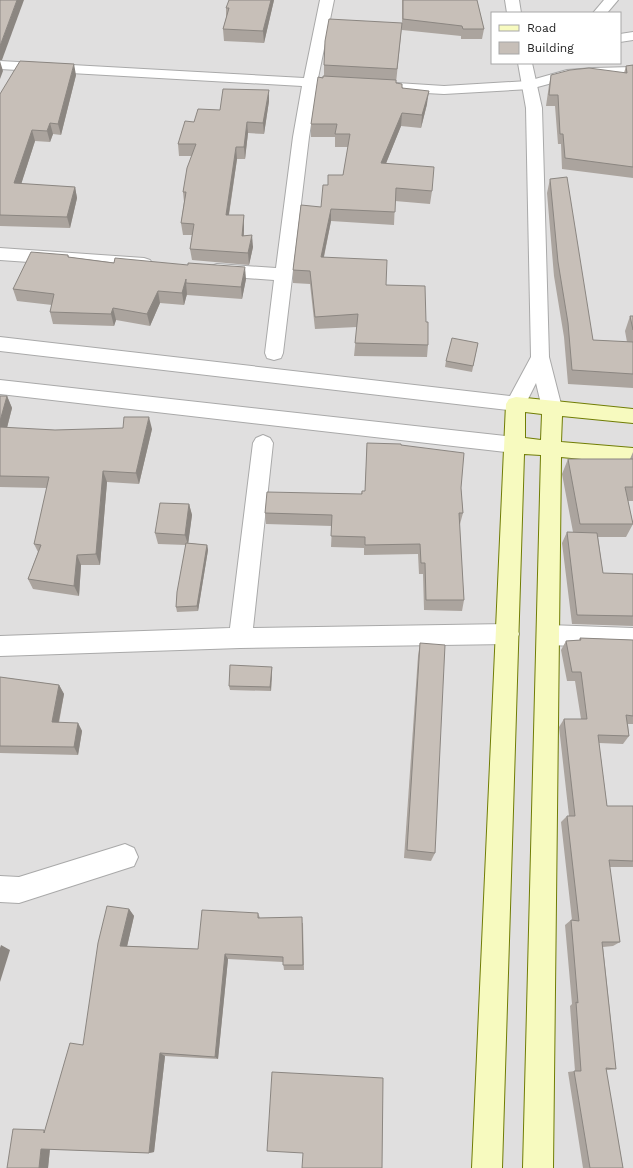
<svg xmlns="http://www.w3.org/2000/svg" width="633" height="1168" viewBox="0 0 633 1168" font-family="'Work Sans',sans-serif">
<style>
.residential{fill:#e0dfdf;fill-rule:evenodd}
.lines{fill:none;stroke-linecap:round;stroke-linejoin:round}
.minor-casing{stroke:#a9a9a9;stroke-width:2}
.tertiary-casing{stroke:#a9a9a9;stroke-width:2}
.secondary-casing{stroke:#707d05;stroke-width:2}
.minor{fill:#fff;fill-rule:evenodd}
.tertiary{fill:#fff;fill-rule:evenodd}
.secondary{fill:#f7fabf;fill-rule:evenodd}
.wall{fill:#aba49e}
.shaded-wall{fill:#8b8681}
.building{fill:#c7bfb8;stroke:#8b8681}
</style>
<rect width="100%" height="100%" fill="#f2efe9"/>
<path class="residential" d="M0,0H633V1168H0ZM492,13H620V63H492Z"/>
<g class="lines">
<defs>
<g id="minor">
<path d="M320,0H334L318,78L444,86L528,81L567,70L594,68L633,67V75L594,76L567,79L530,89L444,94L317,87L309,137L283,353L281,358L274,360L267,358L265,353L274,280L217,276L211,274L208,270L211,266L217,264L276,268L293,137L302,86L0,69V61L304,78Z"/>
<path d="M604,0H618L607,13H593Z"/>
<path d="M633,32V40L620,42V34Z"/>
<path d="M0,248L144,258L150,260L153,264L150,268L144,270L0,260Z"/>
<path d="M263,435L270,438L273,443L253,628L508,624L516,627L519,634L516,641L508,644L240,648L0,656V636L230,628L253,443L256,438Z"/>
<path d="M548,625L633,628V648L548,645L540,642L537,635L540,628Z"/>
<path d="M125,844L134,848L138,857L134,866L19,903L0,902V876L19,877Z"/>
</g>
<g id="tertiary">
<path d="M505,0H519L521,13H507Z"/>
<path d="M518,63H532L542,108L549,357L562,408L559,413L552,415L545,413L542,408L536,383L523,409L516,411L0,351V337L510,396L531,357L526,108Z"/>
<path d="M0,380L514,437L521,439L524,445L521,451L514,453L0,394Z"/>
</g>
<path id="secondary" d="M516,397L633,409V423L562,416L561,442L633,448V464L561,457L553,1168H523L541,455L524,454L502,1168H472L506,404L509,399ZM525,412L542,414L541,440L525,438Z"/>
</defs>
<use href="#minor" class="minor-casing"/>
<use href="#tertiary" class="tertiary-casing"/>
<use href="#secondary" class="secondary-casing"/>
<use href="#minor" class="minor"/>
<use href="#tertiary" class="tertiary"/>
<use href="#secondary" class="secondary"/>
</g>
<g class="wall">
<path d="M274,0L264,43L224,41L223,29L226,18V8Z"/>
<path d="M402,0H477L484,29L482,39H461V36L402,30V25L396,83L427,104L421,128L401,126L386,163L432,191L430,204L395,201L394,225L331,221L324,257L386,285L426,322L428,345L427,357L354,356L357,327L315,329L310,284L293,283V270L321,207L328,185L343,175L348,147H335V137H311V124L324,76V65L402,23Z"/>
<path d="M633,65V178L562,169L561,144H558L555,106H546L549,85L551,75L624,73L626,66Z"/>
<path d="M76,75L61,135L53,134L50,142L35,141L21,184L75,187L77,198L70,228L0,226V94Z"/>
<path d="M269,101L264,134L248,133L245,159H237L229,215H244V236L253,247L249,265L192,260L190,249L192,235H183L181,223L184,202L183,192L192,156H179L178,144L194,122L220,110Z"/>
<path d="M550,179L593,340L627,342L625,331L630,316H633V388L568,384L564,337L554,276L547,193Z"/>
<path d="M68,255L69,257L246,279L242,299L187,295V294L184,305L160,303L150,326L116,320L114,326L53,324L50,312L52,305L17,301L13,289Z"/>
<path d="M478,343L472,372L445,367L446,361Z"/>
<path d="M0,396H7L12,408L7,428L55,430L152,429L139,484L107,482L100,565H81L79,596L33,589L28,579L38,552L34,544L47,488L0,487Z"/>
<path d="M367,443L401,445L461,488L463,513L460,524H459L464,600L462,611L424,610L423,574H419L418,554L364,555V548L331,547L332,526L266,524L265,513L361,494L362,491H365Z"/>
<path d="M633,452V501H628L633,524L626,537H598L603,573L633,574V626L572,624L562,543L567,532H573L562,474L568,459H630Z"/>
<path d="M189,504L192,515L188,543L207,545L208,550L198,611L177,612L176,607L186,545L158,544L155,533Z"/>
<path d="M580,638L633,640V724H628L629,736L623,744L599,743L607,806H633V867H609L620,942L613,946L603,947L616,1069L609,1070H606L623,1168H583L568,1072L575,1071L570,1006L572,1004L565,925L571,920H572L561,822L567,816H569L559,727L564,719H581L575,681H567L561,650L566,641L579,640Z"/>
<path d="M420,643L435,853L431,861L404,858L418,656Z"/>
<path d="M272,667V671L271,691L230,690L229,686Z"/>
<path d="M0,677L59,685L64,694L59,723H78L82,731L78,755L0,753Z"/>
<path d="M129,909L134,916L127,946L198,949L258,913L260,918L303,923L304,970H284L283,962L228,959L218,1059L165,1056L154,1152L149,1153L50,1149L48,1168H7L45,1130L83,1045Z"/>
</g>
<g class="shaded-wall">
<path d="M17,0H24L2,60H0V46Z"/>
<path d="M271,0H274L264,43L263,31Z"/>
<path d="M0,61L3,71L0,79Z"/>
<path d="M74,64L76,75L61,135L58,124Z"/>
<path d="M269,90V101L264,134L263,123Z"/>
<path d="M429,91L427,104L421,128L422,115Z"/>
<path d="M402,113L401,126L381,176V163Z"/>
<path d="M247,122L248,133L245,159L244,147Z"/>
<path d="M50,123L53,134L50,142L47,131Z"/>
<path d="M32,130L35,141L18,194L14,183Z"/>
<path d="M236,147L237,159L227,226L226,215Z"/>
<path d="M75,187L77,198L70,228L67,217Z"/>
<path d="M331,209V221L321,270V257Z"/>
<path d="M244,215V227L243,247L242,236Z"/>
<path d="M252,235L253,247L249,265L248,253Z"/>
<path d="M245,267L246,279L242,299L241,287Z"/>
<path d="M186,279V283L187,294L184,305L182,293Z"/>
<path d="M158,291L160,303L150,326L147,314Z"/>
<path d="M113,308L116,320L114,326L111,314Z"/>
<path d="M7,396L12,408L4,439L0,431V421Z"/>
<path d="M149,417L152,429L139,484L136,473Z"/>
<path d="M103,471L107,482L100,565L96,554Z"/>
<path d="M189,504L192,515L188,545L185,535Z"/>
<path d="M207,545L208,550L198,611L197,606Z"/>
<path d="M77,555L81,565L79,596L74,586Z"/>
<path d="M272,667V671L271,691L270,687Z"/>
<path d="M59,685L64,694L57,730L52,722Z"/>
<path d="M78,723L82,731L78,755L74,747Z"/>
<path d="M129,909L134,916L126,951L120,946Z"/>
<path d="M1,945L10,950L0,982V948Z"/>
<path d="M225,954L228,959L218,1059L215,1057Z"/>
<path d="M160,1053L165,1056L154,1152L149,1153Z"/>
<path d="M50,1148L48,1168H39L41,1149Z"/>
</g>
<g class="building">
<path d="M0,0H17L0,46Z"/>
<path d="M229,0H271L263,31L223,29L229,8H226Z"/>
<path d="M403,0H477L484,29H463L462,26L403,19Z"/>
<path d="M329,19L402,23L397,69L324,65L325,41Z"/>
<path d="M20,61L74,64L58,124L50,123L47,131L32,130L14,183L75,187L67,217L0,215V94Z"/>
<path d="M633,65V167L565,158L563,134H560L558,95H549L551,75L570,70L589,68L627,73L626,66Z"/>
<path d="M323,76L396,80V83L402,84V88L429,91L422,115L402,113L381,163L434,167L432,191L396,188L395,212L331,209L321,257L387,260L386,285L425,286L426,322H428V345L355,343L358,314L315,317L310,271L293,270L301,205L321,207L323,185H328V175H343L350,134H335L337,124H311L318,77L323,78Z"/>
<path d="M223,89L269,90L263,123L247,122L244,147H236L226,215H244L242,236L252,235L248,253L190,249L194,224L181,223L186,192H183L187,168L196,144H178L185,121L194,122L198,109L220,110Z"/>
<path d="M567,177L593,340L633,342V374L572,370L568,323L558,262L550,179Z"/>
<path d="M31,252L68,255V257L114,263L115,258L188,265V263L245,267L241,287L186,283V279L182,293L158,291L147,314L113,308L111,314L50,312L54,294L13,289Z"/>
<path d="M630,316H633V330Z"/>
<path d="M452,338L478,343L473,366L446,361Z"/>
<path d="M0,396H7L0,421Z"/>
<path d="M124,417H149L136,473L103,471L96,554L77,555L74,586L28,579L41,545L34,544L49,477L0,476V427L55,430L123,428Z"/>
<path d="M367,443L401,444V445L464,453L461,488L463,513H459L464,600H426L425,563H421L420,544L365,545V537L331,536L332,515L265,513L267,492L362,494V491H365Z"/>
<path d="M568,459H633V487H625L633,524H580Z"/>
<path d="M160,503L189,504L185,535L155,533Z"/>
<path d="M567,532L597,533L603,573L633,574V616L577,615Z"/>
<path d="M186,543L207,545L197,606L176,607L177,592Z"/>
<path d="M580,638L633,640V716L626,715L629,736L598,735L607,806H633V861L609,860L620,942H602L616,1069L606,1068L623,1168H590L574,1071H581L576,1002L578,1003L571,920L579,921L567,816H575L564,719H587L581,672H572L566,641L581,640Z"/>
<path d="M420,643L445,645L435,853L407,850Z"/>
<path d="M230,665L272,667L270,687L229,686Z"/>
<path d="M0,677L59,685L52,722L78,723L74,747L0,746Z"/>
<path d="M107,906L129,909L120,946L198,949L202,910L258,913V918L302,917L303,965H283V957L225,954L215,1057L160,1053L149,1153L41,1149L39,1168H7L13,1129L44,1130V1133L70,1043L83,1045L98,943Z"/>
<path d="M272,1072L383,1078L382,1168H302L303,1153L267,1151Z"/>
</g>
<rect x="491" y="12" width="130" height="52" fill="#ffffff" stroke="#a7a7a7"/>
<rect x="499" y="25" width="20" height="6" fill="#f7fabf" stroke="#a7a7a7"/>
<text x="527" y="32" font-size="12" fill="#222222">Road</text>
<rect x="499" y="42" width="20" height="12" fill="#c7bfb8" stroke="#a7a7a7"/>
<text x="527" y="52" font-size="12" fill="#222222">Building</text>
</svg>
